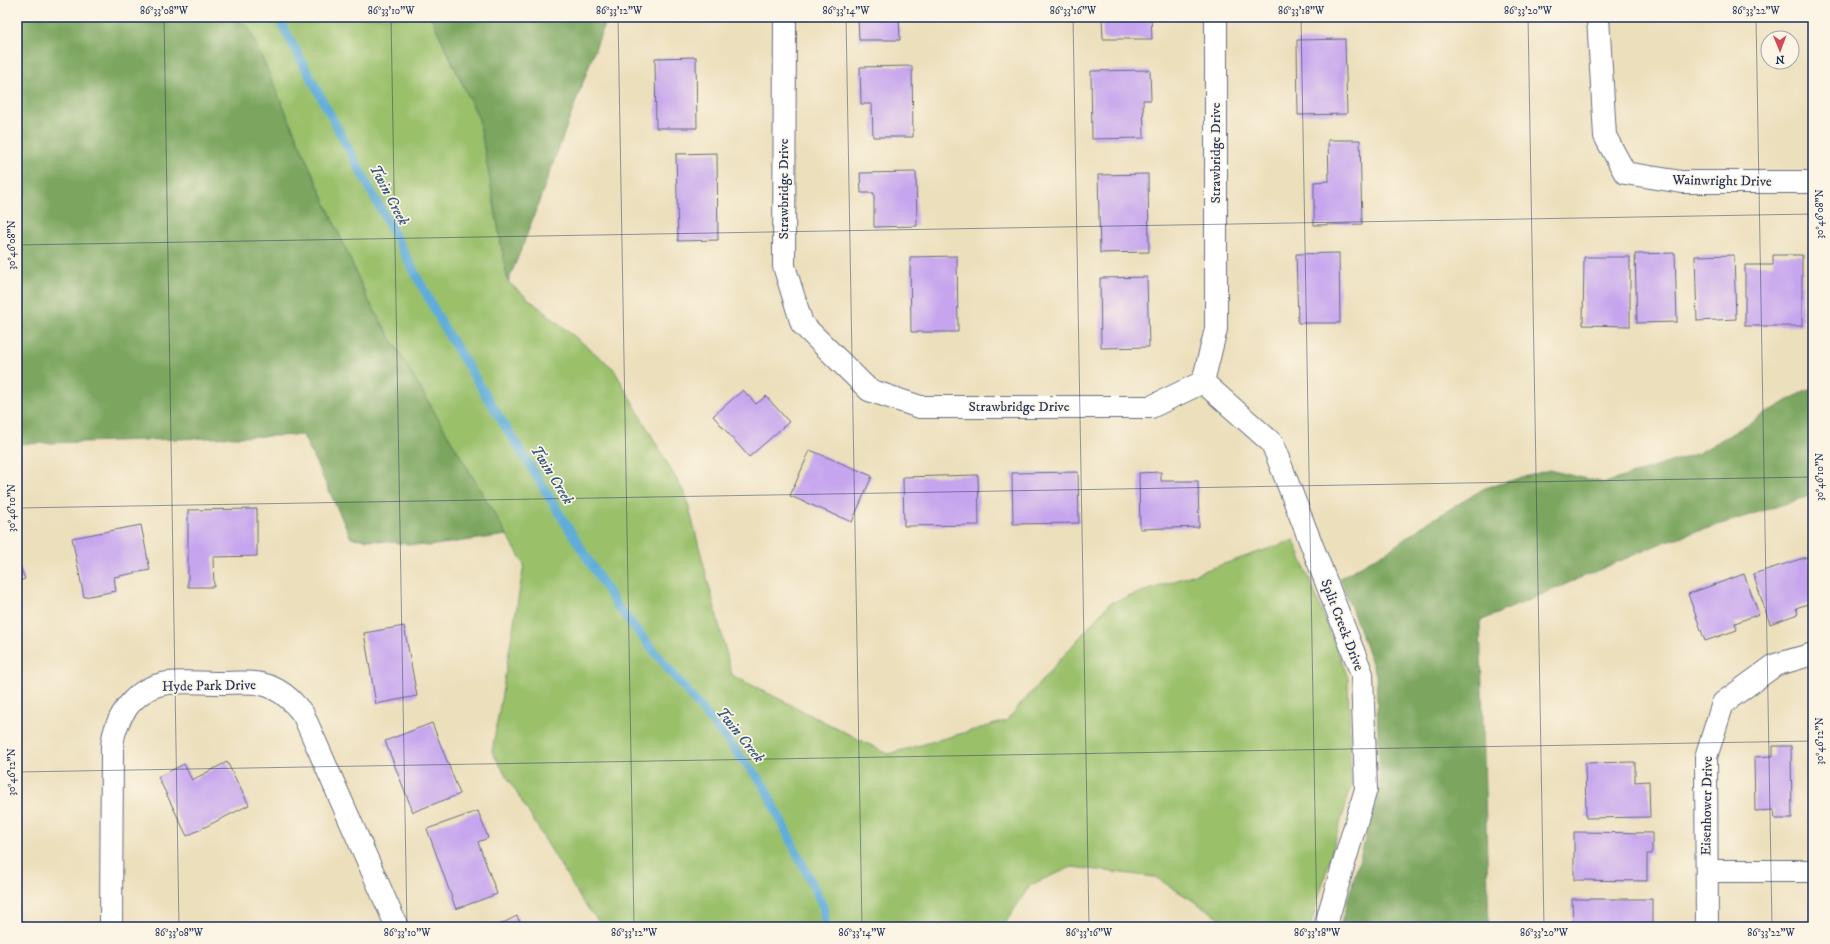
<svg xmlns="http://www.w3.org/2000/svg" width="1830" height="944" viewBox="0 0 1830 944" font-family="'IM FELL DW Pica',serif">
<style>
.green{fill:#9ac06b;stroke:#5a7864}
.forest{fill:#7ba65f;stroke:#4b6a5e}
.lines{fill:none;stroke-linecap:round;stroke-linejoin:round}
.stream{stroke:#60add9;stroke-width:9}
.building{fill:#c6a5ee}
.street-casing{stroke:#646d7f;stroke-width:24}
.street{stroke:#fff;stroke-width:22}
.ticks{fill:none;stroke:#1b2f5e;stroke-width:1;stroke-opacity:0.45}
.labels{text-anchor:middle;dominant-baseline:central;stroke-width:3.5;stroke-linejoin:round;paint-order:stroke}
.street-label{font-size:14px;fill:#1b2f5e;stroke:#fcf5e5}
.water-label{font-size:15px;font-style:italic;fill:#305583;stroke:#fcf5e5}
.neatline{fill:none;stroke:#1b2f5e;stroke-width:1.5}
.ticks-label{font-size:10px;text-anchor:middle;fill:#1b2f5e}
</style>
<rect width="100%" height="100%" fill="#fcf5e5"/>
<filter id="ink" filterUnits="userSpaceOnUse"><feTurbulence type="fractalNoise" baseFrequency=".025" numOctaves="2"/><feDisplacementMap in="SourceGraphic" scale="8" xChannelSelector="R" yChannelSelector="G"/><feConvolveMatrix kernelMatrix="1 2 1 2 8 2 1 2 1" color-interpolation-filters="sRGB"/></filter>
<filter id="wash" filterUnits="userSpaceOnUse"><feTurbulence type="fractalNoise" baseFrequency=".012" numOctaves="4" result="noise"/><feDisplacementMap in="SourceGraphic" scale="16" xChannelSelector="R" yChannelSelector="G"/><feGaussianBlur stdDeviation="0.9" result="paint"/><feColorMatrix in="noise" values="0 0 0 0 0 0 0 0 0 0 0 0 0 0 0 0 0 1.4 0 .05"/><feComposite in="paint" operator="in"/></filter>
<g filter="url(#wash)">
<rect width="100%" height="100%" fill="#ecdfbc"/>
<path class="green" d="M232,17H431L479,119L508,282L613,368L686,496L732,675L888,754L1006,721L1110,603L1294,540L1348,678L1351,787L1310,927H1235L1155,877L1072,867L1030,885L1003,927H603L582,901L492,752L524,564L367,298L248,26Z"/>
<g class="forest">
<path d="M17,17H232L248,26L367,298L507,535L428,546L351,538L303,435L17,444Z"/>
<path d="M431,17H607L526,237L508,282L479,119Z"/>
<path d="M1813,388V495L1664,542L1480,621L1489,927H1340L1380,788L1376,674L1340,578L1394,547L1425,524L1485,488L1549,470L1605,483L1699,453L1804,391Z"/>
</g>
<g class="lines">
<path class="stream" d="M278,17L446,331L617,606L763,784L823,906L826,927"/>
</g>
<g id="blocks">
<g class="building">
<path d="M858,17H899L900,40H859Z"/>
<path d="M1102,17H1151L1152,39H1103Z"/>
<path d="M1345,39L1347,114L1298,115L1297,40Z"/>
<path d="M696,57L697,128H656L655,58Z"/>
<path d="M912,66L913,137H873L872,104H861L860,67Z"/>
<path d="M1150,70L1151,100H1143L1144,138L1092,139L1091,71Z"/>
<path d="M1328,140H1360L1362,224L1314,225V182L1329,181Z"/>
<path d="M717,153L718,240L678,241L676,154Z"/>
<path d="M916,172L917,226L874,227V193H861L860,173Z"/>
<path d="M1148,174L1149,252L1100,253L1098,175Z"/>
<path d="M1339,253L1340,323H1298L1296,254Z"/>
<path d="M1675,253L1677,322L1637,323L1635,254Z"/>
<path d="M1734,255L1736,319L1697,321L1695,256Z"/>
<path d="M1773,255H1802V326H1745V265H1773Z"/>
<path d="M957,256L958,332H911L910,257Z"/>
<path d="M1584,257H1630V326L1583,325Z"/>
<path d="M1147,277L1149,347L1101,348L1100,278Z"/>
<path d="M743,390L756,404L766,396L789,422L749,457L713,416Z"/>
<path d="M810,450L872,476L852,522L790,496Z"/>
<path d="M1078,472L1079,523L1013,524L1012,473Z"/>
<path d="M1161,472V481H1198L1199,527L1140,529L1139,473Z"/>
<path d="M978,475L979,525L904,526L903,477Z"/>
<path d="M257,509V556L213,557L214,587H188V510Z"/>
<path d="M141,525L150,570L114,577L116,591L84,597L72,538Z"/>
<path d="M1807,557L1813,574V602L1796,608L1798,614L1770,624L1753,574Z"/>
<path d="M17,559L25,579L17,582Z"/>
<path d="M1744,574L1759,614L1735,623L1737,630L1705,641L1688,594Z"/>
<path d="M17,601L21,611L17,612Z"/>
<path d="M404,626L417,696L376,704L364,633Z"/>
<path d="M432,723L460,794L413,812L385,741Z"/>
<path d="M1773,746H1791L1792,819H1775L1774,810L1755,811L1754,757L1773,756Z"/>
<path d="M227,762L249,805L187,836L158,777L184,764L192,780Z"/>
<path d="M1635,762V782L1649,781L1650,817L1586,818L1585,763Z"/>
<path d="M478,811L488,838L478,842L497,894L456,909L427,829Z"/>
<path d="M1574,832L1652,833V854H1647V881L1574,880Z"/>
<path d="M1572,899H1652V924L1645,925V927H1573Z"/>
<rect x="17" y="904" width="2" height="23"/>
<path d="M517,916L522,927H495Z"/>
</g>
</g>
</g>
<g filter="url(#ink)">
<use href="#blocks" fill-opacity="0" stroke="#646d7f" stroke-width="1"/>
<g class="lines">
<defs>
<g id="street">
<path d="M785,17L784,266L802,324L869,390L920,407H1151L1203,382L1216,329V17"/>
<path d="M1598,17L1605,136L1625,173L1682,182H1813"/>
<path d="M1203,382L1272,443L1362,674L1366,789L1325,927"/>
<path d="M1707,871H1813"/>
<path d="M111,927L112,746C115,716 136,687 168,683C185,681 202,683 219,683C237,683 257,680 273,688C286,694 294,703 303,714L397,927"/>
<path d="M1707,927L1706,757L1723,703L1775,665L1813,654"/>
</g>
</defs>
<use href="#street" class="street-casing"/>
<use href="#street" class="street"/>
</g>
</g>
<path class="ticks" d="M164,17L179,927M391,17L407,927M618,17L634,927M846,17L862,927M1073,17L1089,927M1301,17L1317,927M1528,17L1544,927M1756,17L1772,927M17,245L1813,214M17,508L1813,477M17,772L1813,741"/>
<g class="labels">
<g class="street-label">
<text transform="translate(1216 153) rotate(-90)">Strawbridge Drive</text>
<text transform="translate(1722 181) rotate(1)">Wainwright Drive</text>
<text transform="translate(784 189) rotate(-90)">Strawbridge Drive</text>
<text x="1019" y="407">Strawbridge Drive</text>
<text transform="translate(1342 625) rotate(69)">Split Creek Drive</text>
<text transform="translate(209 686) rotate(-1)">Hyde Park Drive</text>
<text transform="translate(1707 806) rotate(-89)">Eisenhower Drive</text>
</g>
<g class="water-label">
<text transform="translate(389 195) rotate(62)">Twin Creek</text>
<text transform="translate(552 475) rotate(58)">Twin Creek</text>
<text transform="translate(740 735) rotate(51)">Twin Creek</text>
</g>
</g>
<rect width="1830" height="944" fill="none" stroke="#fcf5e5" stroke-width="44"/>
<g transform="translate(1780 50) rotate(179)"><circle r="19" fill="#fcf5e5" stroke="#a2a6af"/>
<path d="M0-3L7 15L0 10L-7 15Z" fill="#d1495b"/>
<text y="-6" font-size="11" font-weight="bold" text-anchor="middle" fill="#1b2f5e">N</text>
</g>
<rect x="22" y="22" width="1786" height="900" class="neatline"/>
<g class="ticks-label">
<text x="164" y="14">86°33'08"W</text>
<text x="391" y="14">86°33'10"W</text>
<text x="619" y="14">86°33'12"W</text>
<text x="846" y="14">86°33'14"W</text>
<text x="1073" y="14">86°33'16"W</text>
<text x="1301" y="14">86°33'18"W</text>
<text x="1528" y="14">86°33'20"W</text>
<text x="1756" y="14">86°33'22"W</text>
<text transform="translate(1819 214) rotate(-90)" y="4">30°46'08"N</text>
<text transform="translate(11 245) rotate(-90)" y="4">30°46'08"N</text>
<text transform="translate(1819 477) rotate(-90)" y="4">30°46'10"N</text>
<text transform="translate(11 508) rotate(-90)" y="4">30°46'10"N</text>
<text transform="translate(1819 741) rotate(-90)" y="4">30°46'12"N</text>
<text transform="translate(11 772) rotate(-90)" y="4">30°46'12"N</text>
<text x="179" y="936">86°33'08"W</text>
<text x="407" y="936">86°33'10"W</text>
<text x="634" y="936">86°33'12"W</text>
<text x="862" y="936">86°33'14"W</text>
<text x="1089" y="936">86°33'16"W</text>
<text x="1317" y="936">86°33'18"W</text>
<text x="1544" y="936">86°33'20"W</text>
<text x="1771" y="936">86°33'22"W</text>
</g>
</svg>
